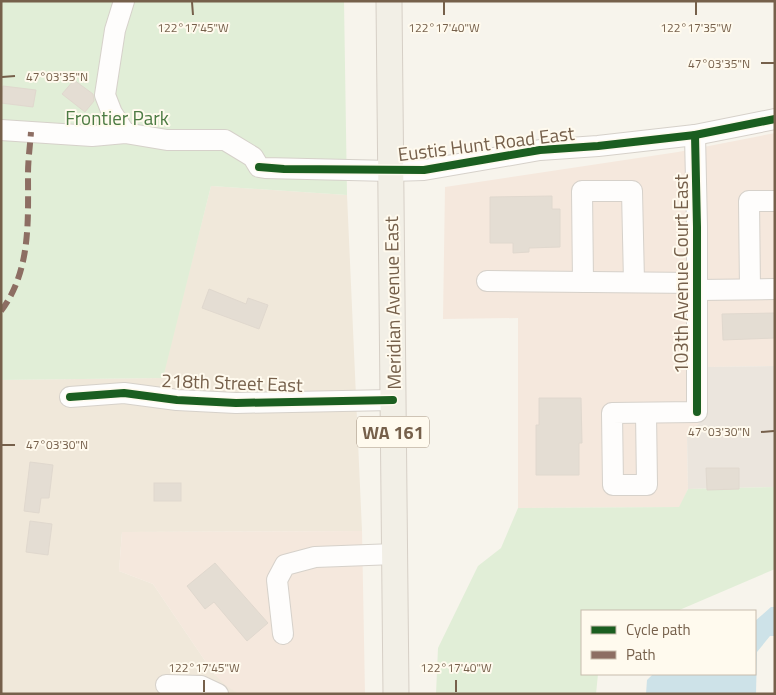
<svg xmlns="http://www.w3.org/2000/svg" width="776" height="695" viewBox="0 0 776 695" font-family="'Titillium Web',sans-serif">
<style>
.residential{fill:#f0e8da}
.commercial{fill:#f5e8dd}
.industrial{fill:#ebe5dd}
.green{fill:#e1eed7}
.water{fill:#cde2e8}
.building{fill:#e4ddd3;stroke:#e0d8ce}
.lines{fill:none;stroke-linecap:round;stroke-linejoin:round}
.minor-casing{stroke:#d6d1ca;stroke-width:22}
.major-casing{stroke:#d6cfc6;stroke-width:27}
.minor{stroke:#fefdfc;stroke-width:20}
.major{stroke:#f2efe6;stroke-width:25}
.quiet{stroke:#8d6e63;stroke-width:6;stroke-dasharray:12 6;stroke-linecap:butt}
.cycleway-casing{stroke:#fffaee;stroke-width:11}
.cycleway{stroke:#1b5e20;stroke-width:8}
.ticks{fill:none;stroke:#76604b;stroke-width:2}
.labels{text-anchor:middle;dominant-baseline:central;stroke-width:4;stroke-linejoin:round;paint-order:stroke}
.shield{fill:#fffaee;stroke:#9f8e7c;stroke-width:1}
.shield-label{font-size:18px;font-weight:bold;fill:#76604b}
.park-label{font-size:19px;fill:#4c7b43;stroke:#fffaee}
.street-label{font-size:19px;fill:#76604b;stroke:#fffaee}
.ticks-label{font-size:12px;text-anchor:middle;fill:#76604b;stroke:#fffaee;stroke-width:4;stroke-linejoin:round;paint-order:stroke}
</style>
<rect width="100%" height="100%" fill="#f7f4ec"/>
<path class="residential" d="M211,186L347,195L362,531L122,532L119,571L153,584L214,674L240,694H1V380L162,378Z"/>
<g class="commercial">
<path d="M775,133V366L707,367L706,418L687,435L688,489L680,507L518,508V318L443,319L445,187L678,152Z"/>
<path d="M362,531L365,694L237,693L225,685L214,674L153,584L119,571L122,532Z"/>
</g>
<path class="industrial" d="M775,366V487L688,489L687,435L706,417L707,367Z"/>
<g class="green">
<path d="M1,1H344L347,195L211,186L163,378L1,380Z"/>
<path d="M775,487V569L677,611H582V674H598L596,694H436L438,648L478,566L501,548L518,508L679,507L688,489Z"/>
</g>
<path class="water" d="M771,607H775V636H770L757,652L756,694H646L647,680L653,674H755V621Z"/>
<g class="building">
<path d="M74,80L93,94L94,101L85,112L62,94Z"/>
<path d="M3,86L36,90L33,107L1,103Z"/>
<path d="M552,196V209H560V247L529,248V252L513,253V243H490V197Z"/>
<path d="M209,289L246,304L248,298L268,305L259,329L202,308Z"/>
<path d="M775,313V338L723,340L722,314Z"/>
<path d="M539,398H581L582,443H579V475H536V425H539Z"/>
<path d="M30,462L53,465L49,498H41L39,513L24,511Z"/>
<path d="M706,468H739V489L707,490Z"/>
<rect x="154" y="483" width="27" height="18"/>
<path d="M30,521L52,524L48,555L26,552Z"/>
<path d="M215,563L268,623L247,641L214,602L205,609L187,586Z"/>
</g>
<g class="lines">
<defs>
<g id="minor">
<path d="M124,1L115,30L105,95L112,113L125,133"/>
<path d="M1,130L92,136L125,133L167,140H225L253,157L259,167L265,168L391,171L424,170L540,150L598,146L695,135L775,119"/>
<path d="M487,281L697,283"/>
<path d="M583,282L582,191H632L634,282"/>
<path d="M750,289L749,201H775"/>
<path d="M697,290L775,289"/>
<path d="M70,397L124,393L177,400L236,403L393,400"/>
<path d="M646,413L647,485H613L612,413L697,412V227L695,135"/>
<path d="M283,634L277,580L285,565L315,557L395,554"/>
<path d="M166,685L201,686L218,694"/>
</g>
<path id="major" d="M389,1L396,694"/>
</defs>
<use href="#minor" class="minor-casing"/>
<use href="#major" class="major-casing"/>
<use href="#minor" class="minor"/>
<use href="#major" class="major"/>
<path class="quiet" d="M1,311C31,271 28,221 28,174C28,160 30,146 31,132"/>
<defs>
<g id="cycleway">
<path d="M695,135L697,227V412"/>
<path d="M259,167L284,169L424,170L540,150L598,146L695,135L775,119"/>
<path d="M70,397L124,393L177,400L236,403L393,400"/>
</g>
</defs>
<use href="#cycleway" class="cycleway-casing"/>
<use href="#cycleway" class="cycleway"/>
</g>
<path class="ticks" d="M192,2L193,15M444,2V15M696,2V15M761,63H774M2,77L15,76M761,432L774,431M2,445H15M204,680V692M456,680V692"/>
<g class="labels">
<rect class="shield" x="357" y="416.5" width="72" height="31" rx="4"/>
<g class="shield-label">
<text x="393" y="432">WA 161</text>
</g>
<g class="park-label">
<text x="117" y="117">Frontier Park</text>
</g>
<g class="street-label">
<text transform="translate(486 143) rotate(-7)">Eustis Hunt Road East</text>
<text transform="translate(680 274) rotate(-90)">103th Avenue Court East</text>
<text transform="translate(392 303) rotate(-91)">Meridian Avenue East</text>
<text transform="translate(232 382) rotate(2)">218th Street East</text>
</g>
</g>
<g class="ticks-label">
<text x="193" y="32">122°17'45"W</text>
<text x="444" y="32">122°17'40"W</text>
<text x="696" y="32">122°17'35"W</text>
<text x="719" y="68">47°03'35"N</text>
<text x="57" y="81">47°03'35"N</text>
<text x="719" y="436">47°03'30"N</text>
<text x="57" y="449">47°03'30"N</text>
<text x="204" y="672">122°17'45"W</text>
<text x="456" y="672">122°17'40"W</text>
</g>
<rect width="776" height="695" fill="none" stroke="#76604b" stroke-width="5"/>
<rect x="581" y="610" width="175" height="65" fill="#fffaee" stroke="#c8bcad"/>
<rect x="591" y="626" width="25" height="8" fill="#1b5e20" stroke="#c8bcad"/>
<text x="626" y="635" font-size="15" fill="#76604b">Cycle path</text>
<rect x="591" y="651" width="25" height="8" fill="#8d6e63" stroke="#c8bcad"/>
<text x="626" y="660" font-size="15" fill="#76604b">Path</text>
</svg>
